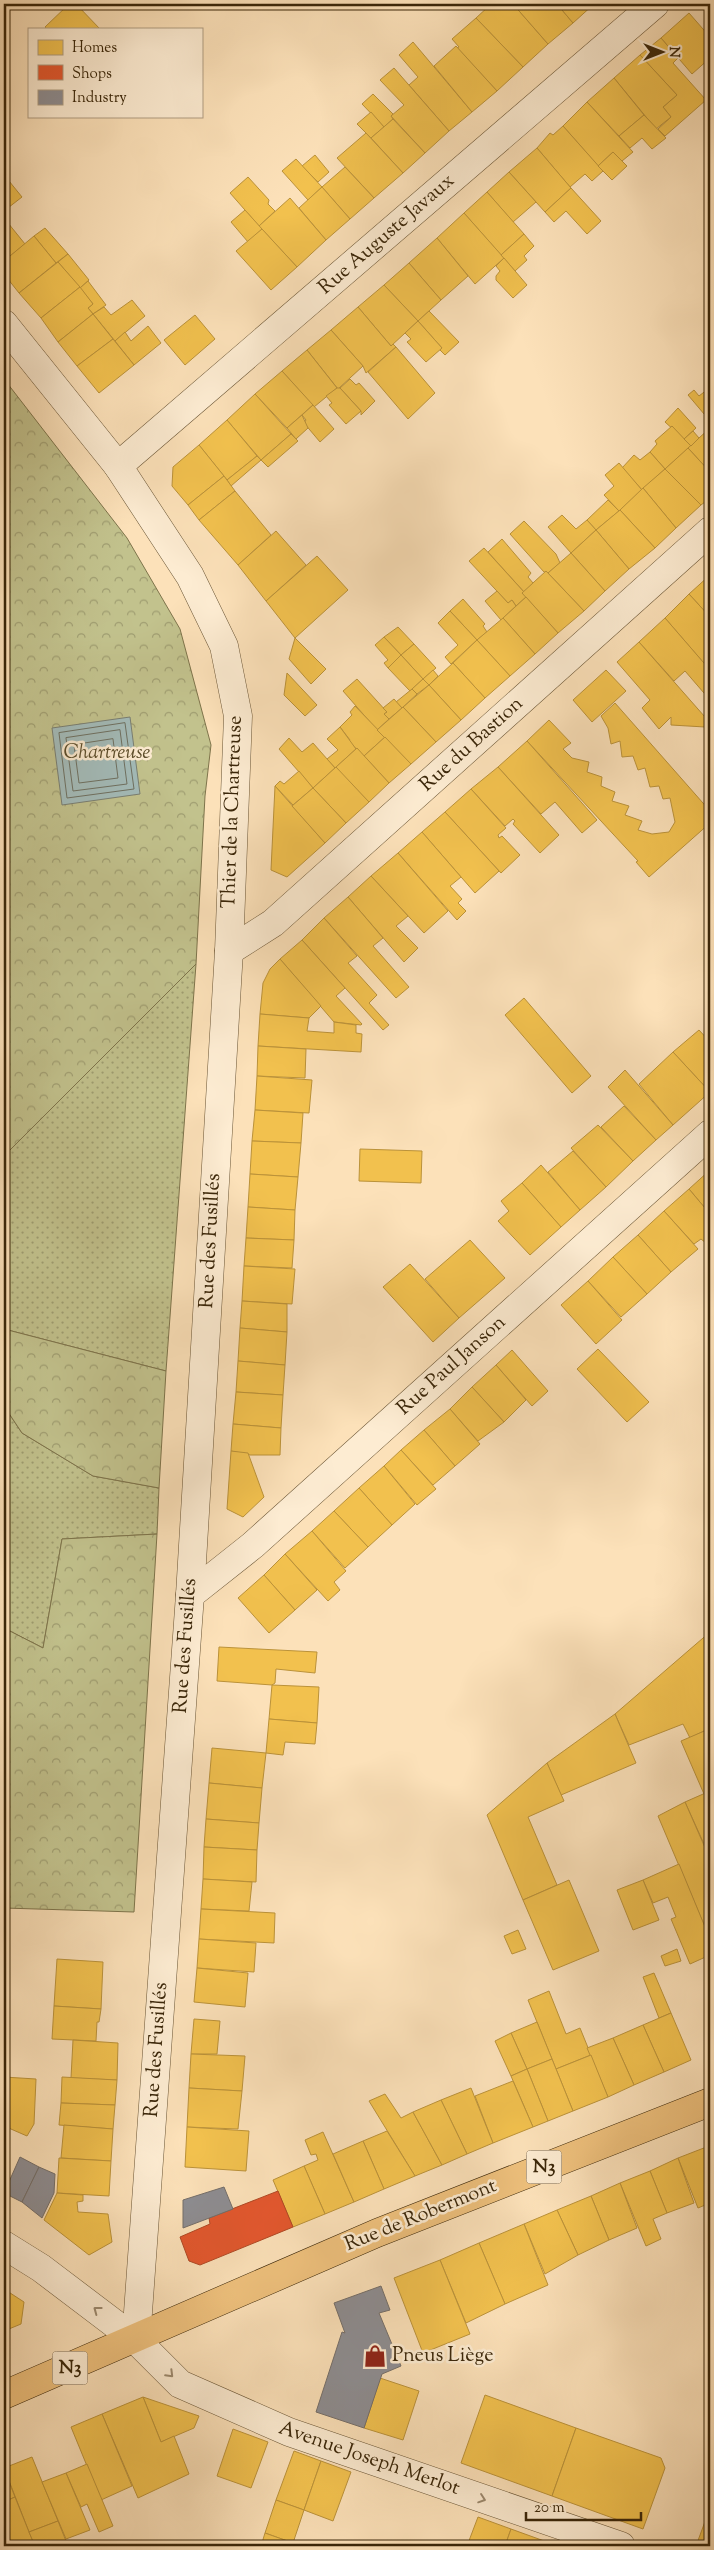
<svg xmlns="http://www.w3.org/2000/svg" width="714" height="2550" viewBox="0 0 714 2550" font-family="'Sorts Mill Goudy',serif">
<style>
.grass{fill:url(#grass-dots);stroke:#7e744b}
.forest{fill:url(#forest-crowns);stroke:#7e744b}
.water{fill:#a3bbb9;stroke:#797f73}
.homes{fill:#f2c14e;stroke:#bb9239}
.shops{fill:#e4572e;stroke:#b14823}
.industry{fill:#8d8d92;stroke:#746e69}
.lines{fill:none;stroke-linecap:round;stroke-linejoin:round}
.shore{stroke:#6e7061;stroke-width:1}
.minor-casing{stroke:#6a5535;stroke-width:29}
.major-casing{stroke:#3a2609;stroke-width:29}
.minor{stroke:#fdecd2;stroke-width:28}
.major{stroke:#eec07c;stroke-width:28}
.oneway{stroke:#9c896e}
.labels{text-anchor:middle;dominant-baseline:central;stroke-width:5;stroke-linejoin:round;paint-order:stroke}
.shield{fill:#fdecd2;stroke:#746145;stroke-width:1}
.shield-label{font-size:19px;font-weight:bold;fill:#3a2609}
.street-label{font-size:20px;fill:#3a2609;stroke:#fdecd2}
.park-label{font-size:20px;font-style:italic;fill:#5c4d2a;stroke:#fdecd2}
.poi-label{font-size:20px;fill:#3a2609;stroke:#fdecd2;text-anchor:start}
</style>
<defs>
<pattern id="grass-dots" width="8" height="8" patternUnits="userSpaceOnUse" patternTransform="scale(1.25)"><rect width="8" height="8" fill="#c2c28d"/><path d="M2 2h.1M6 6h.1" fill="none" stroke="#9f9d71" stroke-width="1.8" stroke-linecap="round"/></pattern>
<pattern id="forest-crowns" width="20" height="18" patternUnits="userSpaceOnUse" patternTransform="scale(1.25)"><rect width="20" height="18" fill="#c2c28d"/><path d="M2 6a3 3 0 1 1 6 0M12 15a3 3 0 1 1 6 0" fill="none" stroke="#9f9d71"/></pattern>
</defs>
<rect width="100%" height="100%" fill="#fce1b9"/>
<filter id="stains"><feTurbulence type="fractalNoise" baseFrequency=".004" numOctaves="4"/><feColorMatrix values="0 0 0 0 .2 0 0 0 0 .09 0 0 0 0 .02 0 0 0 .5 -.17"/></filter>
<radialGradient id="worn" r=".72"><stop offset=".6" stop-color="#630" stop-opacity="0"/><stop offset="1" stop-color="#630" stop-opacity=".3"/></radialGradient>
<g class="grass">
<path d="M196,964L166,1371L4,1329V1156Z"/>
<path d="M4,1406L22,1433L93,1476L159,1488L157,1534L62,1539L43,1648L4,1628Z"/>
</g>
<g class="forest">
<path d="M4,379L127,538L180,629L211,745L205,796L196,964L4,1156Z"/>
<path d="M4,1329L166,1371L159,1488L93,1476L22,1433L4,1406Z"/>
<path d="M157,1534L134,1912L4,1908V1628L43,1648L62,1539Z"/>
</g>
<path class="water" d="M130,717L140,794L62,805L52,728Z"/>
<g class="homes">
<path d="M69,4H76L100,29H47L45,27Z"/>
<path d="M487,4H513L548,44L523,67L476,18L489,6Z"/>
<path d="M513,4H557L573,23L548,44Z"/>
<path d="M557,4H594L573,23Z"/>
<path d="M689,13L710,37V58L692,74L661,38Z"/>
<path d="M476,18L523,67L497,91L457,48L459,47L452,39Z"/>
<path d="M661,38L678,58L673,63L706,100L665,136L658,129L671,117L663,107L677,95L640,55Z"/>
<path d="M413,42L472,112L449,131L409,85L418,77L399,55Z"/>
<path d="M456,46L497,91L472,112L434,66Z"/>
<path d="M640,55L677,95L663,107L671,117L656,129L614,78Z"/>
<path d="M394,68L449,131L425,153L391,116L404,105L380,80Z"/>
<path d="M614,78L644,115L619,136L587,102Z"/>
<path d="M373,94L393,114L391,116L393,119L384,127L362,104Z"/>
<path d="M587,102L633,152L622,161L613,152L598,166L563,126Z"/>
<path d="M371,112L384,127L371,138L357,124Z"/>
<path d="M644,115L666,138L652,149L642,138L630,148L619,136Z"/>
<path d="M393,119L425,153L403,173L371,138Z"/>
<path d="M563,126L603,171L592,181L585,174L570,187L537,148L550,133L553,135Z"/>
<path d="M366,133L403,173L374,198L337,158Z"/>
<path d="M537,148L571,188L545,212L509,172Z"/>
<path d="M613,152L627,166L612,180L598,166Z"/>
<path d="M315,155L329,172L318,182L302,166Z"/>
<path d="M296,159L322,187L308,200L282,171Z"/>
<path d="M345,167L374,198L350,219L322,187Z"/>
<path d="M509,172L536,202L513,222L487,192Z"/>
<path d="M248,177L269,200L268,204L275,211L259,226L230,193Z"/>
<path d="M9,181L22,197L4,211V183L5,184Z"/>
<path d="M322,187L350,219L326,240L299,208Z"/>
<path d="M571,188L601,221L587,234L566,211L554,222L545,212Z"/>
<path d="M487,192L524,234L501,255L464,213Z"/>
<path d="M290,198L326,240L297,267L259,226Z"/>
<path d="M245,210L262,229L248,242L231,222Z"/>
<path d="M464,213L504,258L475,284L437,238Z"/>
<path d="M4,218L25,244L4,261Z"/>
<path d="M45,228L68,254L56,263L34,236Z"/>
<path d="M262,229L297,267L271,290L236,251Z"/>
<path d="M524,234L534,246L524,256L527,260L515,271L501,255Z"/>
<path d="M34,236L56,263L19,293L4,274V261Z"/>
<path d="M437,238L468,276L441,300L409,263Z"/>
<path d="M68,254L89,280L80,288L58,262Z"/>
<path d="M504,258L527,285L513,298L496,280V276L500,271L496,266Z"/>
<path d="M58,262L80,287L41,318L19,293Z"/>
<path d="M409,263L441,300L418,321L384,285Z"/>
<path d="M88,281L106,305L93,314L88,308L93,304L80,288Z"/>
<path d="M384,285L418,321L391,346L358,307Z"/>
<path d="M80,287L93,304L88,308L93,314L58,342L41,318Z"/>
<path d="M132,300L145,316L115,341L93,314L104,307L111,315Z"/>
<path d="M358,307L391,346L393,344L396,347L366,373L363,366L331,330Z"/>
<path d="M429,311L459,342L445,355L440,350L442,348L418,321Z"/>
<path d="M93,314L113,339L77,366L58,342Z"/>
<path d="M195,315L215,339L185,365L164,340Z"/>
<path d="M418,321L442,348L426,362L407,342L411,339L405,333Z"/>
<path d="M148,326L161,343L134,365L115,341L125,332L131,341Z"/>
<path d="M331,330L363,366L338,389L307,350Z"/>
<path d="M113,339L134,365L99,393L77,366Z"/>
<path d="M396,347L435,393L408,419L368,372Z"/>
<path d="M307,350L337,388L314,407L282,371Z"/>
<path d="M282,371L313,405L287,428L255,394Z"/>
<path d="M350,379L356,385L359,383L375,401L361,415V411L340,388Z"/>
<path d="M337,388H340L361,411L346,424L329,405L332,403L326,396Z"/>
<path d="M708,389L710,392V421L688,395L694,390L699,396Z"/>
<path d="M255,394L291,434L261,460L227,420Z"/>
<path d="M313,405L334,429L320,442L304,423L306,420L302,415Z"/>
<path d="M678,408L696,428L684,439L665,422Z"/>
<path d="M302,415L308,428L296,439L287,428Z"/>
<path d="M227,420L257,456L227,480L199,445Z"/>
<path d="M672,426L691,446L665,469L650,452L657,444L655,441Z"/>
<path d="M710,428V472L688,448Z"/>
<path d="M693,431L699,438L691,446L684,439Z"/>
<path d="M291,434L298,441L268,467L261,460Z"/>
<path d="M199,445L224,476L188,505L172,486L173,467Z"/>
<path d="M688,448L710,472V498L701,505L665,469Z"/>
<path d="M650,452L665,469L642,490L622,468L634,455L640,460Z"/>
<path d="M257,456L261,460L231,486L227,480Z"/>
<path d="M619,463L642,490L619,511L604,495L614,486L605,475Z"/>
<path d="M665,469L701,505L676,528L643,488Z"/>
<path d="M224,476L235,491L199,520L188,505Z"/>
<path d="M643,488L676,528L655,548L620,510Z"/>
<path d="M235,491L271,535L238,565L199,520Z"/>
<path d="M608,500L619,511L596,530L587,520Z"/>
<path d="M620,510L655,548L629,569L596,530Z"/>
<path d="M562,515L576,529L587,520L596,530L571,553L548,527Z"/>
<path d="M524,521L556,554L560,563L548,573L544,572L510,534Z"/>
<path d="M596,530L629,569L605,591L571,553Z"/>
<path d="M276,531L306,565L266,601L238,565Z"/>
<path d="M502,539L531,573L528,577L533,583L524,592L488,552Z"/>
<path d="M484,548L524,592L526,597L516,606L512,600L508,603L469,561Z"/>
<path d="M571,553L605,591L584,611L548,573Z"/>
<path d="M317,556L348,590L295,638L266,601Z"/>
<path d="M546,571L584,611L558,633L522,593Z"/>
<path d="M710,575V617L689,594Z"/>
<path d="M497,591L508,603L512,600L516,606L501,620L485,601Z"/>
<path d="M689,594L710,617V665L708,668L665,618Z"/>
<path d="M526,597L558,633L535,654L503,618Z"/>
<path d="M463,599L485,624L483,626L487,632L477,640L450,611Z"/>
<path d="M450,611L477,640L451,664L445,657L458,645L438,623Z"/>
<path d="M503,618L535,654L510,676L477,640Z"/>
<path d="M665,618L710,670V700L685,671L674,681L639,642Z"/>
<path d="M398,627L414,644L401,655L384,637Z"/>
<path d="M384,637L401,655L388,668L384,663L388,660L375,645Z"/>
<path d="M295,638L326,669L311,684L289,659Z"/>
<path d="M477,640L510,676L485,698L453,663Z"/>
<path d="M639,642L705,717V727L671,725V717L659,729L642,708L650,700L617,662Z"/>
<path d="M414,644L436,668L423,679L401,655Z"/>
<path d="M401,655L423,679L410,691L388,668Z"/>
<path d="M453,663L485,698L461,720L429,685Z"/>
<path d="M433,670L438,676L429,685L423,679Z"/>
<path d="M606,670L626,691L592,722L573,700Z"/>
<path d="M287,673L317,705L305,716L284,695Z"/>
<path d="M357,679L387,712L384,714L389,719L377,730L343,691Z"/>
<path d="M423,679L429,685L417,694L412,689Z"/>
<path d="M429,685L461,720L436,742L403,707Z"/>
<path d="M412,689L417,694L402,708L396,702Z"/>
<path d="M394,699L402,708L389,719L384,714L387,712L383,708Z"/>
<path d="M615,703L710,811V823L649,877L636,862L638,861L527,741L549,720L571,743L563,749L572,758L589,762L587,772L602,777L601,786L615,792L612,801L629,806L625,815L642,821L638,830L652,834L669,832L675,822L670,798L663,799L659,786L650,787L645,768L638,770L633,756L622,757L620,741L611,744L608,728L601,716Z"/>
<path d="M355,706L385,737L364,756L348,741L350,740L340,727L352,715L350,712Z"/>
<path d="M403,707L436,742L411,764L377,730Z"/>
<path d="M340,727L356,749L335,768L327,759L338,750L327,739Z"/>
<path d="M385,737L411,764L389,783L364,756Z"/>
<path d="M289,738L302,752L313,743L335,768L313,788L279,749Z"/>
<path d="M527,741L597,820L582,833L555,802L541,814L498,767Z"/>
<path d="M357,748L389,783L369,802L335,768Z"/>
<path d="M336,767L369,802L346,823L313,788Z"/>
<path d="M498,767L559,835L540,853L513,824L515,821L513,819L505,826L471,789Z"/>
<path d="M299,771L313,788L293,805L275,786L280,781L284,784Z"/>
<path d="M275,786L325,843L287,877L271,870Z"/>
<path d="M313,788L346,823L325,843L292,806Z"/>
<path d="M471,789L506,828L498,835L499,838L502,836L520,855L501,873L445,812Z"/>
<path d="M445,812L499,871L475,893L422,832Z"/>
<path d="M422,832L461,877L450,886L462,899L458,903L466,911L457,920L398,853Z"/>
<path d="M398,853L448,911L424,933L371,876Z"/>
<path d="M371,876L408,916L396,926L418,948L404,962L348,897Z"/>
<path d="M348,897L383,938L373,946L409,987L396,998L324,918Z"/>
<path d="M324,918L357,956L348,963L377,995L369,1003L389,1025L383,1030L302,940Z"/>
<path d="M302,940L345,988L336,996L362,1024L361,1025L334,1022L280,959Z"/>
<path d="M280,959L321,1006L309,1018L260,1014L263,983L270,969Z"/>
<path d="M524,998L591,1076L572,1093L505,1015Z"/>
<path d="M260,1014L309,1018L307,1031L334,1033V1022L356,1025V1033L362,1034L361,1052L258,1046Z"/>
<path d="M699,1030L710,1042V1092L673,1052Z"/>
<path d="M258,1046L306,1049L305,1078L257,1076Z"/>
<path d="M673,1052L710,1092L673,1125L639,1084Z"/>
<path d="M625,1070L673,1125L656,1140L608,1087Z"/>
<path d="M257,1076L312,1080L309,1113L255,1110Z"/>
<path d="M624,1106L656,1140L633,1161L601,1127Z"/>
<path d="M255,1110L303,1113L301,1143L252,1141Z"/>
<path d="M598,1125L633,1161L606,1187L571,1148Z"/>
<path d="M252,1141L301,1143L298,1177L250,1174Z"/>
<path d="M360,1149L422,1151L421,1183L359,1181Z"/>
<path d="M573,1151L606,1187L580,1210L548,1172Z"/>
<path d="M541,1165L580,1210L561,1227L522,1183Z"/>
<path d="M710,1170V1214L689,1189Z"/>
<path d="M250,1174L298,1177L295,1210L248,1207Z"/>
<path d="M522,1183L561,1227L530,1255L498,1221L509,1211L501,1201Z"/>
<path d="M689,1189L710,1214V1240L706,1243L701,1239L694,1244L664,1211Z"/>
<path d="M248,1207L295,1210L294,1240L246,1238Z"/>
<path d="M664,1211L698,1249L671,1272L638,1235Z"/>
<path d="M638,1235L671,1272L647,1294L613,1257Z"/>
<path d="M246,1238L294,1240L292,1268L244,1266Z"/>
<path d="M470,1240L505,1278L459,1318L425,1279Z"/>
<path d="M613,1257L647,1294L621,1317L588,1281Z"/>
<path d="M410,1264L459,1318L433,1342L383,1287Z"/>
<path d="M244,1266L295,1269L292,1304L242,1301Z"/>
<path d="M588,1281L622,1320L596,1344L561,1305Z"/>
<path d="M242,1301L287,1304V1332L240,1328Z"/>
<path d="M240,1328L287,1332L285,1365L238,1361Z"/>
<path d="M598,1349L649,1402L627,1422L577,1369Z"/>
<path d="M512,1350L548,1391L532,1406L496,1365Z"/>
<path d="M238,1361L285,1365L283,1395L236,1392Z"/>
<path d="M496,1365L526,1400L504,1422L472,1387Z"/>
<path d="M472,1387L504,1422L478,1441L450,1409Z"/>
<path d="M236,1392L283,1395L281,1428L233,1424Z"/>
<path d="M450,1409L480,1444L455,1466L424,1430Z"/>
<path d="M233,1424L281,1428L280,1455H250L231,1451Z"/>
<path d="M424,1430L455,1466L433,1485L401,1450Z"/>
<path d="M401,1450L436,1489L417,1505L384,1466Z"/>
<path d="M231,1451L248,1453L264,1497L243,1517L227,1509Z"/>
<path d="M384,1466L415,1504L392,1525L359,1488Z"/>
<path d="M359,1488L392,1525L368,1547L334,1511Z"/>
<path d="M334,1511L368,1547L345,1568L312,1531Z"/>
<path d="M312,1531L346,1571L334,1582L340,1590L328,1601L285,1554Z"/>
<path d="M285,1554L317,1590L295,1610L264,1575Z"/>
<path d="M264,1575L295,1610L269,1633L238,1598Z"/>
<path d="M710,1632V1728L690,1738L683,1724L629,1745L615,1714Z"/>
<path d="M219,1647L317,1652L315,1673L276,1669L275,1683L272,1685L217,1681Z"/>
<path d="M272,1685L319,1687L317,1723L269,1719Z"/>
<path d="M615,1714L636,1763L561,1795L547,1763Z"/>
<path d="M269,1719L317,1723L315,1744L285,1742L283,1755L266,1753Z"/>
<path d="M709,1729L710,1791L704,1794L681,1741Z"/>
<path d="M212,1748L266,1753L262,1788L209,1783Z"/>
<path d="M547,1763L564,1801L528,1817L557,1885L523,1900L487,1815Z"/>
<path d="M209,1783L262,1788L259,1823L206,1819Z"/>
<path d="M710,1791V1842L704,1844L685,1802Z"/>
<path d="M685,1802L710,1859V1939L658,1816Z"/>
<path d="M206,1819L259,1823L257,1850L204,1847Z"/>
<path d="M204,1847L257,1850L256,1882L203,1879Z"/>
<path d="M679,1864L710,1939V1955L690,1964L671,1919L676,1917L668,1897L653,1903L643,1880Z"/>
<path d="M203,1879L252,1882L249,1911L201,1909Z"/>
<path d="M569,1880L599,1951L553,1970L523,1900Z"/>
<path d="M643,1880L659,1920L633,1930L617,1890Z"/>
<path d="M201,1909L275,1913L274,1943L199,1939Z"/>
<path d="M518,1930L526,1949L512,1954L504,1936Z"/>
<path d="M199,1939L256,1943L254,1972L197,1968Z"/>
<path d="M677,1949L681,1961L665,1966L661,1956Z"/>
<path d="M57,1959L103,1962L101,2009L54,2006Z"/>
<path d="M197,1968L248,1973L245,2007L194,2002Z"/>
<path d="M654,1973L671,2013L659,2018L643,1977Z"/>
<path d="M549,1991L566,2034L580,2028L591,2055L556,2069L528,2000Z"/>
<path d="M54,2006L101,2009L99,2022H97L96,2041L52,2039Z"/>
<path d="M671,2013L691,2060L664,2072L643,2025Z"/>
<path d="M194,2019L220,2021L217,2054H191Z"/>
<path d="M537,2022L552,2059L527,2069L511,2033Z"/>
<path d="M643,2025L664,2072L634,2085L613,2038Z"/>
<path d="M511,2033L527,2069L511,2076L495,2041Z"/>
<path d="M613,2038L634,2085L608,2097L587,2048Z"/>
<path d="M73,2040L118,2043L117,2080L71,2078Z"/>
<path d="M191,2054L245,2056L242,2091L189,2088Z"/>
<path d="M591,2055L608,2097L573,2111L556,2069Z"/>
<path d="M552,2059L573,2111L548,2121L527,2069Z"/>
<path d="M527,2069L548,2121L533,2127L511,2076Z"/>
<path d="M4,2077L36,2079L34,2124L27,2136L4,2126Z"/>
<path d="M62,2077L117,2080L115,2105L61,2103Z"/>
<path d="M513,2081L533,2127L493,2143L475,2096Z"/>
<path d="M189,2088L242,2091L238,2129L187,2127Z"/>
<path d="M471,2088L493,2143L467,2154L441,2100Z"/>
<path d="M385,2094L401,2118L413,2112L442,2165L415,2176L369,2101Z"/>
<path d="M441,2100L467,2154L442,2165L413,2112Z"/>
<path d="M61,2103L115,2105L113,2129L59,2125Z"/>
<path d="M64,2125L113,2129L111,2161L61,2158Z"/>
<path d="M187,2127L249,2131L246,2171L185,2167Z"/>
<path d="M387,2131L415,2176L384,2189L363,2141Z"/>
<path d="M323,2132L354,2202L325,2214L304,2166L318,2160L316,2154L311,2155L305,2140Z"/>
<path d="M363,2141L384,2189L354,2202L333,2154Z"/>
<path d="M709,2146L710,2203L698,2208L678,2158Z"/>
<path d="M59,2158L111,2161L109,2196L57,2193Z"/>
<path d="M678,2158L694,2203L667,2213L650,2171Z"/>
<path d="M304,2166L325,2214L293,2227L273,2180Z"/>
<path d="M650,2171L667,2213L653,2219L661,2239L646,2246L620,2183Z"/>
<path d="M620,2183L637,2228L609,2240L591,2196Z"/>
<path d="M57,2193L83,2195V2201L77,2202L78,2212L108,2214L112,2242L89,2255L44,2220Z"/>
<path d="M591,2196L609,2240L578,2255L557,2210Z"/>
<path d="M557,2210L578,2255L545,2274L524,2224Z"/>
<path d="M524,2224L548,2285L505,2304L479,2243Z"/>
<path d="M479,2243L505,2304L466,2323L440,2260Z"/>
<path d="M440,2260L470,2334L423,2353L394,2278Z"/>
<path d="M4,2289L24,2302L21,2324L4,2331Z"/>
<path d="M380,2378L419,2391L403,2440L364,2428Z"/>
<path d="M485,2395L576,2428L552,2496L461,2463Z"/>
<path d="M143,2397L199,2416L194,2428L161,2442Z"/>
<path d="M143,2397L161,2442L174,2436L189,2474L138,2498L102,2414Z"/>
<path d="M102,2414L132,2486L101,2500L71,2427Z"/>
<path d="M576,2428L661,2458L665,2468L643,2529L552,2496Z"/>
<path d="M233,2429L268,2442L251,2488L217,2476Z"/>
<path d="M294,2451L321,2461L304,2510L276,2500Z"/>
<path d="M32,2457L58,2521L29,2532L4,2468Z"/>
<path d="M321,2461L351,2472L333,2521L304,2510Z"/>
<path d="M87,2464L113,2526L99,2532L87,2504L81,2507L66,2473Z"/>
<path d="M4,2469L15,2497L4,2502Z"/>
<path d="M66,2473L90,2530L66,2539L42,2482Z"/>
<path d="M15,2497L29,2532L35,2546H4V2502Z"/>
<path d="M276,2500L304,2510L293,2543L265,2533Z"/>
<path d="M710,2508V2546H696Z"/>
<path d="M478,2517L511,2529L505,2546H467Z"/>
<path d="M58,2521L68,2546H35L29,2532Z"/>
<path d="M511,2529L547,2542L545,2546H505Z"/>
<path d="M265,2533L293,2543L292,2546H261Z"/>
</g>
<path class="shops" d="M278,2191L293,2227L200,2265L189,2261L180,2237L210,2224L209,2218Z"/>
<g class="industry">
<path d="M20,2157L39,2167L22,2202L4,2193Z"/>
<path d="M39,2167L55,2174L54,2193L42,2218L22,2202Z"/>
<path d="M224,2187L233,2209L183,2228V2200Z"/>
<path d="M381,2286L390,2310L379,2313L401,2366L382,2374L364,2428L316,2412L342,2332L345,2333L334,2303Z"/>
</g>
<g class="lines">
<g class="shore">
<path d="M125,723L134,789L67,798L59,733Z"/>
<path d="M120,730L127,784L73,791L66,738Z"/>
<path d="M113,739L118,778L79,783L74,745Z"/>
</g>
<defs>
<g id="minor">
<path d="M4,324L118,466L190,576L224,646L238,716L229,951L190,1595L136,2340"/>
<path d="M118,466L655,4"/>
<path d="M229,951L273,923L710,531"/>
<path d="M190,1595L253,1545L710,1134"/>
<path d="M4,2245L41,2268L136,2340L180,2384L289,2432L621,2546"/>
</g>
<path id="major" d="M4,2395L377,2233L710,2102"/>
</defs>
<use href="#minor" class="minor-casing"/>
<use href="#major" class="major-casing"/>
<use href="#minor" class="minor"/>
<use href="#major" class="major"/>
</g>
<defs><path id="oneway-chevron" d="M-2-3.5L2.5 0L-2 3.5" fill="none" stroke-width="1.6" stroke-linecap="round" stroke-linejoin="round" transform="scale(1.25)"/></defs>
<g class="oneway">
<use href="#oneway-chevron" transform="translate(97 2310) rotate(-143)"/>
<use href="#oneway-chevron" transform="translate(170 2374) rotate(45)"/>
<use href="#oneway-chevron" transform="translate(482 2499) rotate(19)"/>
</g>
<defs>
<symbol id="shop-bare" viewBox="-9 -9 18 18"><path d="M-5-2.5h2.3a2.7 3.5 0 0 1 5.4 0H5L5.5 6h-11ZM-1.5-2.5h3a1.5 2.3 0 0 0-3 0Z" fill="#8f2418" stroke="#fdecd2" stroke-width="2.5" paint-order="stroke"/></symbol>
</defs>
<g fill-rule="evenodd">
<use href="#shop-bare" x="359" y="2340" width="32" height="32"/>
</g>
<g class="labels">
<g class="shield">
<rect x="526.5" y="2150.5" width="35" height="33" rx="4"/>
<rect x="52.5" y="2351.5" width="35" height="33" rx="4"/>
</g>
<g class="shield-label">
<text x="544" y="2167">N3</text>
<text x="70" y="2368">N3</text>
</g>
<g class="street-label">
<text transform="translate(387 235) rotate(-41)">Rue Auguste Javaux</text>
<text transform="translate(472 745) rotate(-42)">Rue du Bastion</text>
<text transform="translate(233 812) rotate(-88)">Thier de la Chartreuse</text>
<text transform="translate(211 1241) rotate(-87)">Rue des Fusillés</text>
<text transform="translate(452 1366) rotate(-42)">Rue Paul Janson</text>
<text transform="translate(186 1646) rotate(-86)">Rue des Fusillés</text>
<text transform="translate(157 2050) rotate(-86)">Rue des Fusillés</text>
<text transform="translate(421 2216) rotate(-22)">Rue de Robermont</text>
<text transform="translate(369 2459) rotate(19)">Avenue Joseph Merlot</text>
</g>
<g class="park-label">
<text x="107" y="753">Chartreuse</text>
</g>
<g class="poi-label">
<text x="392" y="2356">Pneus Liège</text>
</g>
</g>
<rect width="714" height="2550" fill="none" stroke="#fce1b9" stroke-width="20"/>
<rect x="5" y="5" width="704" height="2540" fill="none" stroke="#3a2609" stroke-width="2.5"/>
<rect x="10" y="10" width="694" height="2530" fill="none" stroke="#3a2609"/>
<rect x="28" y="28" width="175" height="90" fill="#fdecd2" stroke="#af9d82"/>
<rect x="38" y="40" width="25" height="15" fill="#f2c14e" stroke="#af9d82"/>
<text x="72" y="52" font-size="15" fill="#3a2609">Homes</text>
<rect x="38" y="65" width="25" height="15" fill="#e4572e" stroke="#af9d82"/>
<text x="72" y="78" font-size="15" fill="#3a2609">Shops</text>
<rect x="38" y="90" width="25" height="15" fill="#8d8d92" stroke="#af9d82"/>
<text x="72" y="102" font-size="15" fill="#3a2609">Industry</text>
<g transform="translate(662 52) rotate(90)" stroke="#fdecd2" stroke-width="4" paint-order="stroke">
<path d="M0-4L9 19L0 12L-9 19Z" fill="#3a2609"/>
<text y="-8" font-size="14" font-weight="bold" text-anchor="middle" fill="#3a2609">N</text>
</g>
<path d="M526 2512v8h115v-8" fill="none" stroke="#3a2609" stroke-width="2.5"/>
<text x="534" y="2512" font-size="15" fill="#3a2609" stroke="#fdecd2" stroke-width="4" paint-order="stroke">20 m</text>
<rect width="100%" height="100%" filter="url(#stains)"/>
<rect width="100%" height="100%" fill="url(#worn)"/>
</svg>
